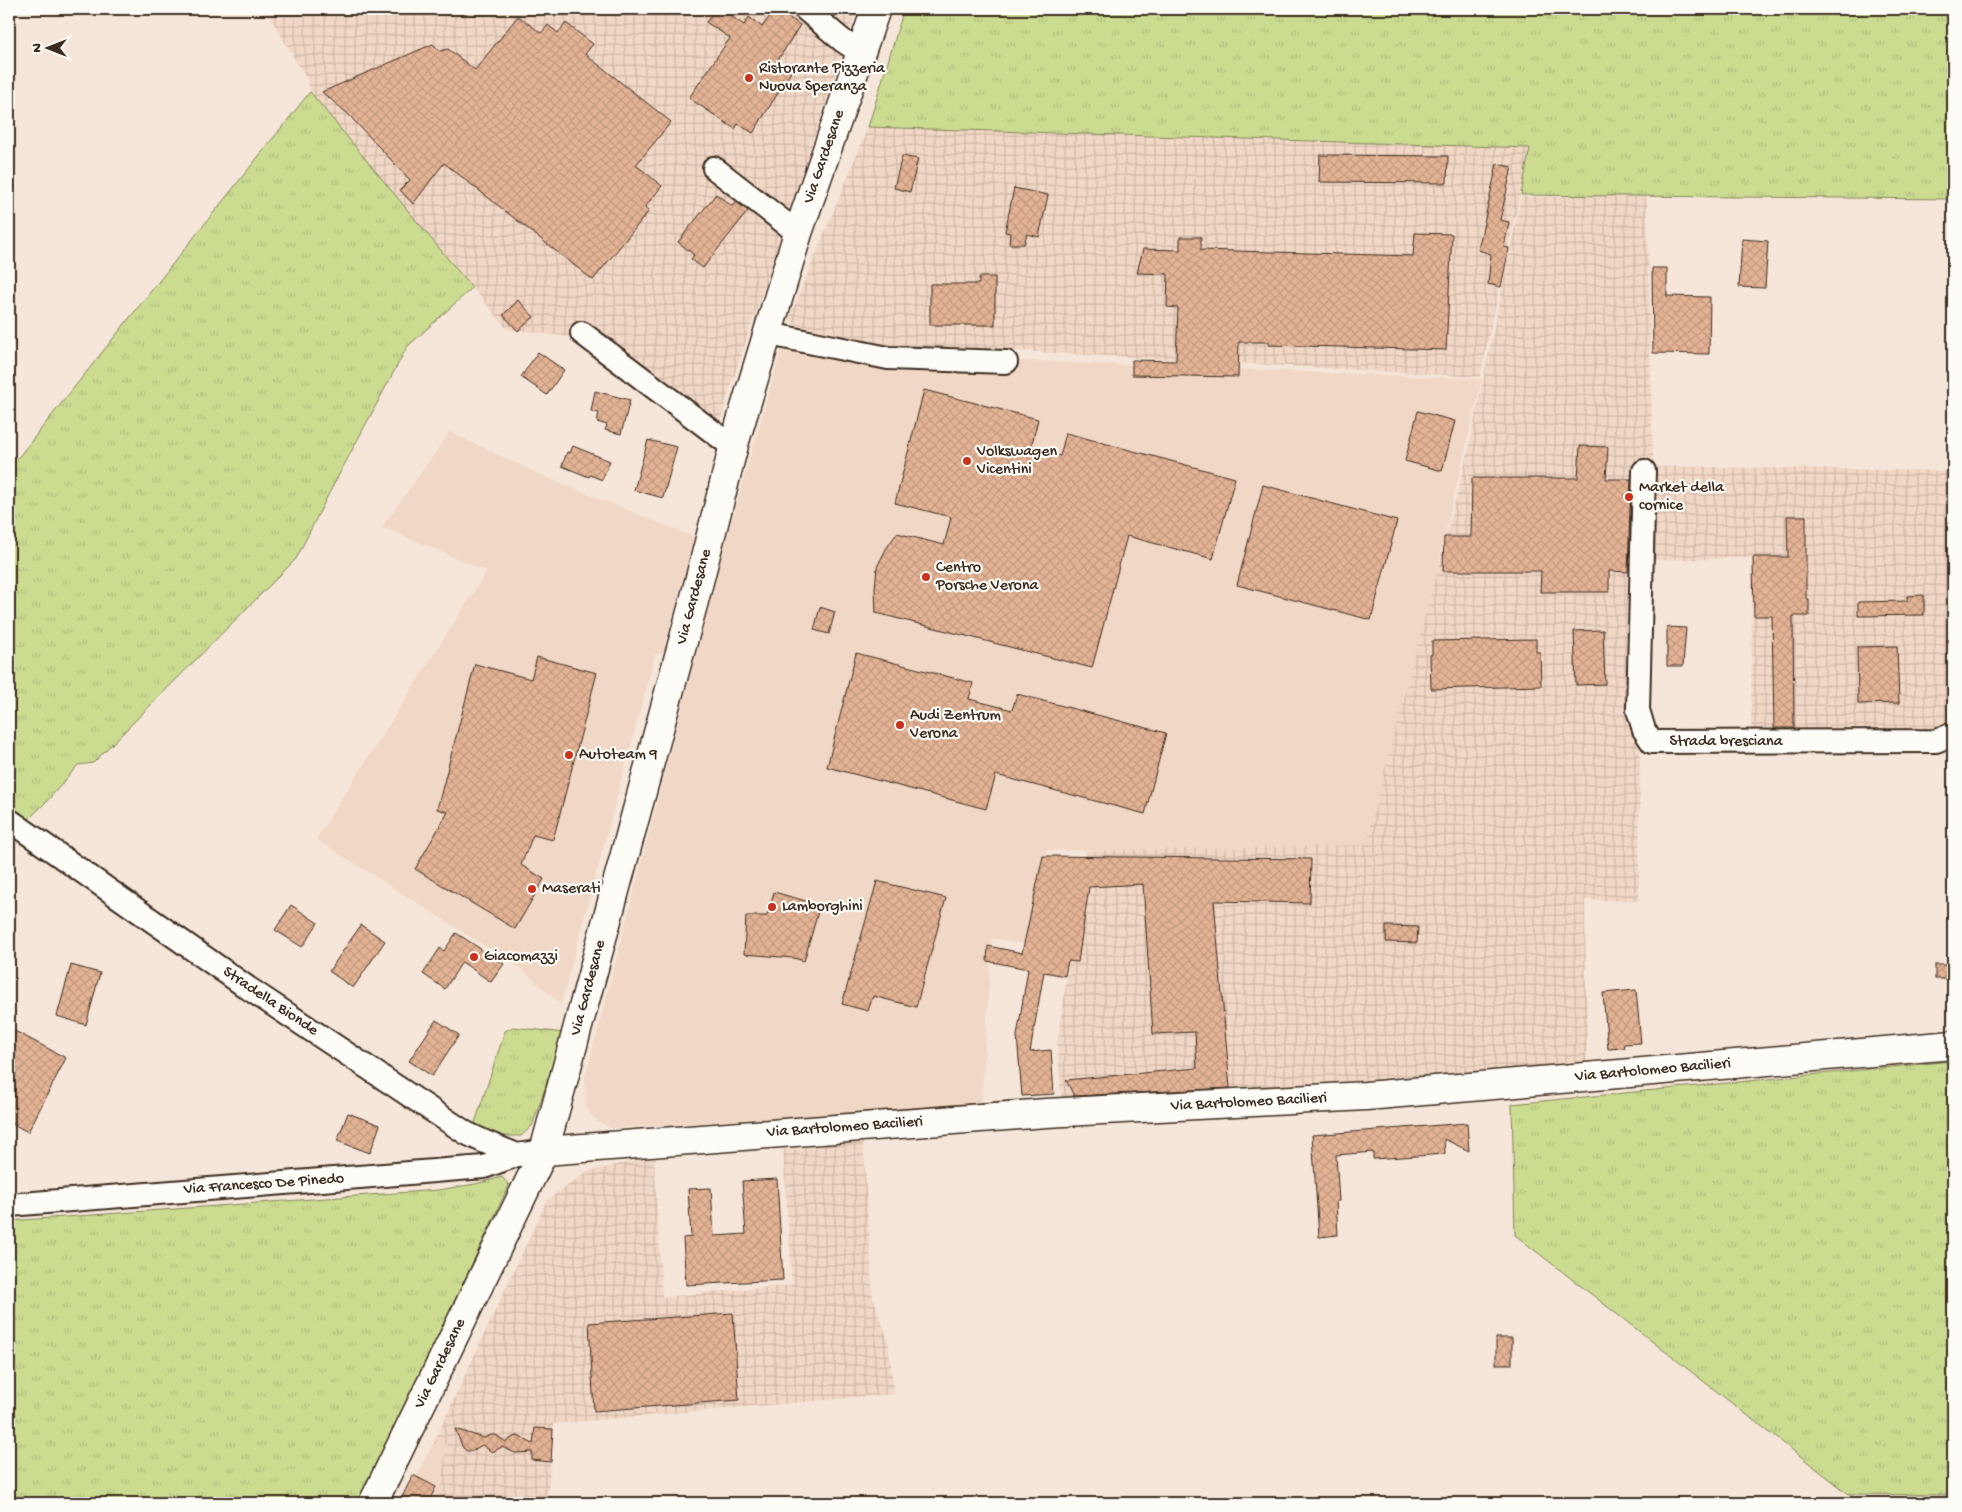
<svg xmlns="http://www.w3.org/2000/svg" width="1962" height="1512" viewBox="0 0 1962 1512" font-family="'Gochi Hand',sans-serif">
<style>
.built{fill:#f1d7c5}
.industrial{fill:url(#industrial-grid)}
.grass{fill:url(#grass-tufts);stroke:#838358}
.building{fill:url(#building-cross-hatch);stroke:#3b2a1e}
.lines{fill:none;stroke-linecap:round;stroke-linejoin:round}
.street-casing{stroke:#3b2a1e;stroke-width:26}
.secondary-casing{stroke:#3b2a1e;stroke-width:31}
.street{stroke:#fdfcf7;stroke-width:22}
.secondary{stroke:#fdfcf7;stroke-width:28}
.poi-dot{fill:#c8321e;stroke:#fdfcf7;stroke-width:2}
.labels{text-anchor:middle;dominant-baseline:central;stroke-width:4.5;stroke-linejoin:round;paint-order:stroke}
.poi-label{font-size:16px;fill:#3b2a1e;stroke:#fdfcf7;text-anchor:start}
.street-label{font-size:16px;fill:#3b2a1e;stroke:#fdfcf7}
</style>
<defs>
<pattern id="industrial-grid" width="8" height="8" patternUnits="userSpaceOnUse" patternTransform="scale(1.25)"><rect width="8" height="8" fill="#f1d7c5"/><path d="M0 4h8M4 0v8" fill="none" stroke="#d0b9a9"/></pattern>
<pattern id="grass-tufts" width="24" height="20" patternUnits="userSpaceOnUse" patternTransform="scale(1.25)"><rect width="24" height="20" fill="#cbdc91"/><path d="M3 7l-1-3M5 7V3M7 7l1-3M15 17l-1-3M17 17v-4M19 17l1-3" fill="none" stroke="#afbd7d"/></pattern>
<pattern id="building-cross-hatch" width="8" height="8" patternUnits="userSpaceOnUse" patternTransform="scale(1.25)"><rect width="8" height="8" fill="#e4b395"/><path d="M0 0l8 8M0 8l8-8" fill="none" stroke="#c49a80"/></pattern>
</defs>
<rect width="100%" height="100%" fill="#f6e6da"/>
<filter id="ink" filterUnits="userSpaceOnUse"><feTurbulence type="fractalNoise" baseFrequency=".02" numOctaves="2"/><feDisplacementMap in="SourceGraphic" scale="10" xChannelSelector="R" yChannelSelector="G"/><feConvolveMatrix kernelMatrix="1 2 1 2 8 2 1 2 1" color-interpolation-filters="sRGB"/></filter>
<g filter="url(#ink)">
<g class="built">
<path d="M781,351L1482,379L1369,853L1046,850L1030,945L992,938L981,1106L611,1128L598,1122L585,1107V1079L720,561Z"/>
<path d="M450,432L539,474L694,537L663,652L655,655L561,1004L520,968L316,839L487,571L382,527Z"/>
<path d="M433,1444H448L439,1503H403Z"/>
</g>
<g class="industrial">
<path d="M265,9H857L726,401L715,444L570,337L507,329L310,92L308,81Z"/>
<path d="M868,127L1530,148L1480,377L1002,350L871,345L800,329L789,319Z"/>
<path d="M1647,195L1653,466L1953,471V747L1751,750L1752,558L1649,560L1640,753L1639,901L1585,900L1587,1068L1062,1108L1057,1043L1086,851L1365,845L1468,452L1521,197Z"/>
<path d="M863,1141L873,1297L888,1340L894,1394L554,1424L547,1503H439L447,1444H433L547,1200L588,1171L654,1157L662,1297L792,1285L783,1150Z"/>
</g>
<g class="grass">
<path d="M904,9H1953V199L1521,195L1530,148L868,127Z"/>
<path d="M310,92L472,288L407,347L326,499L296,559L93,763L78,765L48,800L29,819L9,805V469Z"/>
<path d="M513,1027L564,1033L532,1126L521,1136H501L474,1126L505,1031Z"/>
<path d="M1953,1061V1495L1849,1494L1515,1235L1512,1104Z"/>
<path d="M502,1177L509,1185L360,1503H9V1221L438,1190L475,1184Z"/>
</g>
<g class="building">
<path d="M716,9H720L744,25L749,17L762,27L775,9H777L800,25L776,63L791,72L753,133L738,124L735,129L689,98L730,38L706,22Z"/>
<path d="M518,16L541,33L548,25L558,33L566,23L593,44L585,54L671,122L636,165L662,186L645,207L649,211L593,280L444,163L413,204L400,190L410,180L347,113L322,92L433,44L440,51L448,49L475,70Z"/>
<path d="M1320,155L1448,156L1447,183L1319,182Z"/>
<path d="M902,156L918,159L910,192L894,188Z"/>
<path d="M1497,164L1512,167L1500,220L1509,222L1504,247L1509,248L1501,287L1488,284L1491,254L1478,250Z"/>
<path d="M1014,188L1048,195L1039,237L1027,234L1024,244H1009L1010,233L1005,232Z"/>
<path d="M716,194L732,206L736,202L748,211L703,268L691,259L694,255L678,242Z"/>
<path d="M1415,233L1452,234L1446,350L1269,345V342H1239L1238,377L1132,375V360L1176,361L1178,308L1167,307L1168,274L1137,273L1143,249L1180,250V237H1201V250L1413,256Z"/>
<path d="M1742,239L1768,241L1765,288L1739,287Z"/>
<path d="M1652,268H1667V296L1710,297L1709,354L1653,353Z"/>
<path d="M979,277H995V325H930V284H979Z"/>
<path d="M518,300L534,317L518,331L503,315Z"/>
<path d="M538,352L564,370L547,395L521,377Z"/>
<path d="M924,390L1038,419L1031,448L1060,456L1066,433L1235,478L1213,559L1127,536L1092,668L876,613L875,588L877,567L886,549L897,533L944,545L951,517L895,503Z"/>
<path d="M595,391L630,400L621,434L605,430L607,425L597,422L599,413L591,411Z"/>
<path d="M1418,411L1455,421L1442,471L1405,461Z"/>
<path d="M648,440L677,447L663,498L634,490Z"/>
<path d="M573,446L610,461L602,480L590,475L589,477L562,466L567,452L570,453Z"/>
<path d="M1580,446L1608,447L1606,479H1631L1628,572L1609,571V592H1540L1541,571H1443L1444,537H1471L1472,478H1578Z"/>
<path d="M1263,485L1397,521L1371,620L1237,585Z"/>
<path d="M1787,516H1806V599H1809V616H1793L1794,728H1774L1772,616H1754L1753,557H1788Z"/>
<path d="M1924,595V615L1858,616V602L1907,601V596Z"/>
<path d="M820,607L835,612L829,634L814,630Z"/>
<path d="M1667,627L1686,628L1683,666H1667Z"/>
<path d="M1603,630L1605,684L1576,685L1574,631Z"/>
<path d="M1536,639V652H1540L1541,686L1431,689L1430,655H1432V641Z"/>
<path d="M1897,646L1899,703L1858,704L1857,647Z"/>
<path d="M856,653L973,683L969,699L1012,710L1017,694L1166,733L1145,814L996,775L986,809L827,767Z"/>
<path d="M537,657L597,673L553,840L533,835L521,865L544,879L515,929L415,869L448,812L437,809L475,664L531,679Z"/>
<path d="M1043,856L1311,859L1310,903L1214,901L1230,1088L1074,1096L1066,1080L1197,1068L1195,1032L1153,1034L1143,884L1089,887L1078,962L1068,961L1065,976L1044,972L1030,1052L1051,1050L1054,1094L1022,1096L1017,1036L1028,969L987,961L988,946L1022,953Z"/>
<path d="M877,881L946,898L916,1007L873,996L868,1011L842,1004Z"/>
<path d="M774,892L820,905L804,961L794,958L744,954L746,916H767Z"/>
<path d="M291,905L318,923L302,947L275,930Z"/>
<path d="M361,925L385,941L353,988L329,971Z"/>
<path d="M1386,926L1418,927L1417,943L1386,942Z"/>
<path d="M456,933L504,964L491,982L462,962L445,989L423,974L440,948L444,951Z"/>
<path d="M71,965L100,973L86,1025L57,1016Z"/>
<rect x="1935" y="965" width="18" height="14"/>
<path d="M1636,990L1641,1043L1624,1044L1625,1048L1608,1049L1603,993Z"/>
<path d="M436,1020L459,1035L432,1076L409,1061Z"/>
<path d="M9,1028L66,1058L28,1132L9,1122Z"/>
<path d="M348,1113L380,1125L370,1153L337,1141Z"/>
<path d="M1467,1123L1469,1151L1444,1139L1445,1154L1373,1159V1152L1336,1155L1339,1201H1336L1338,1235L1319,1237L1312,1135Z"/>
<path d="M777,1179L783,1280L686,1285L683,1238L691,1237L688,1189L711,1188L714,1236L746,1234L742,1181Z"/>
<path d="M733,1313L739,1400L594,1411L589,1323Z"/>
<rect x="1496" y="1338" width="16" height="26"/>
<path d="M535,1428L553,1429L551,1462L532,1460V1452L515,1453L502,1447L492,1452L482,1445L472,1451H467L463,1448L455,1429L484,1438L491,1435H496L506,1442L513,1437L518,1436L533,1444Z"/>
<path d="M413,1475L436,1487L428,1503H399Z"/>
</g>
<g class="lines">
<defs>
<g id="street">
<path d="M805,9L843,41L861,53"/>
<path d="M714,168L798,233"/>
<path d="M582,333L733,447"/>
<path d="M769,334L888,358L1006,362"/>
<path d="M1644,471L1638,710L1644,730L1652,742L1936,741L1953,734"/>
<path d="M9,820L248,988L466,1133L485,1142L517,1155L544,1151"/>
<path d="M9,1205L484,1167L517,1155"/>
</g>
<g id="secondary">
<path d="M544,1151L1046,1113L1366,1096L1953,1045"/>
<path d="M373,1503L544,1151L694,601L735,441L798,233L876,9"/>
</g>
</defs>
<use href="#street" class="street-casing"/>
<use href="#secondary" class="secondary-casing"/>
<use href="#street" class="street"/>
<use href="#secondary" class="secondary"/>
</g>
</g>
<g class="poi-dot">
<circle cx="749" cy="78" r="5"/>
<circle cx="967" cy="461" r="5"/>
<circle cx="1629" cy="497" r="5"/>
<circle cx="926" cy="577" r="5"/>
<circle cx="900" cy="725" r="5"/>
<circle cx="569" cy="755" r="5"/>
<circle cx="532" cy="889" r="5"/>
<circle cx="772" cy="907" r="5"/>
<circle cx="474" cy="957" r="5"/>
</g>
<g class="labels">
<g class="poi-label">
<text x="759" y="69">Ristorante Pizzeria<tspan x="759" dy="18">Nuova Speranza</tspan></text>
<text x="977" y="452">Volkswagen<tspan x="977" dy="18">Vicentini</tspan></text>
<text x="1639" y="488">Market della<tspan x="1639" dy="18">cornice</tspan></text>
<text x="936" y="568">Centro<tspan x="936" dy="18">Porsche Verona</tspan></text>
<text x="910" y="716">Audi Zentrum<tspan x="910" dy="18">Verona</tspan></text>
<text x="579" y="755">Autoteam 9</text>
<text x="542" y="889">Maserati</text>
<text x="782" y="907">Lamborghini</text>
<text x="484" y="957">Giacomazzi</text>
</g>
<g class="street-label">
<text transform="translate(825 157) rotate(-71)">Via Gardesane</text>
<text transform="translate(695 597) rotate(-75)">Via Gardesane</text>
<text x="1726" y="742">Strada bresciana</text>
<text transform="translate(589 988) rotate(-75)">Via Gardesane</text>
<text transform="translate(270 1002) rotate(34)">Stradella Bionde</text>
<text transform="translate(1653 1071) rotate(-5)">Via Bartolomeo Bacilieri</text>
<text transform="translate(1249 1103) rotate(-3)">Via Bartolomeo Bacilieri</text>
<text transform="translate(845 1128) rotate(-4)">Via Bartolomeo Bacilieri</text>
<text transform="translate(264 1185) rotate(-4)">Via Francesco De Pinedo</text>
<text transform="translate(441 1364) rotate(-64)">Via Gardesane</text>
</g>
</g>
<rect width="1962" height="1512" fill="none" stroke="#fdfcf7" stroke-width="30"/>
<rect x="15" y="15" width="1932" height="1482" fill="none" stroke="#3b2a1e" stroke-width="2" filter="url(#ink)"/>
<g transform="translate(48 48) rotate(270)" stroke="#fdfcf7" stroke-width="4" paint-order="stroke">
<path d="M0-4L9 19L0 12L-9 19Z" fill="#3b2a1e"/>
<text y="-8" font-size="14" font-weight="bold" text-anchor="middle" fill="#3b2a1e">N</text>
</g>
</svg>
